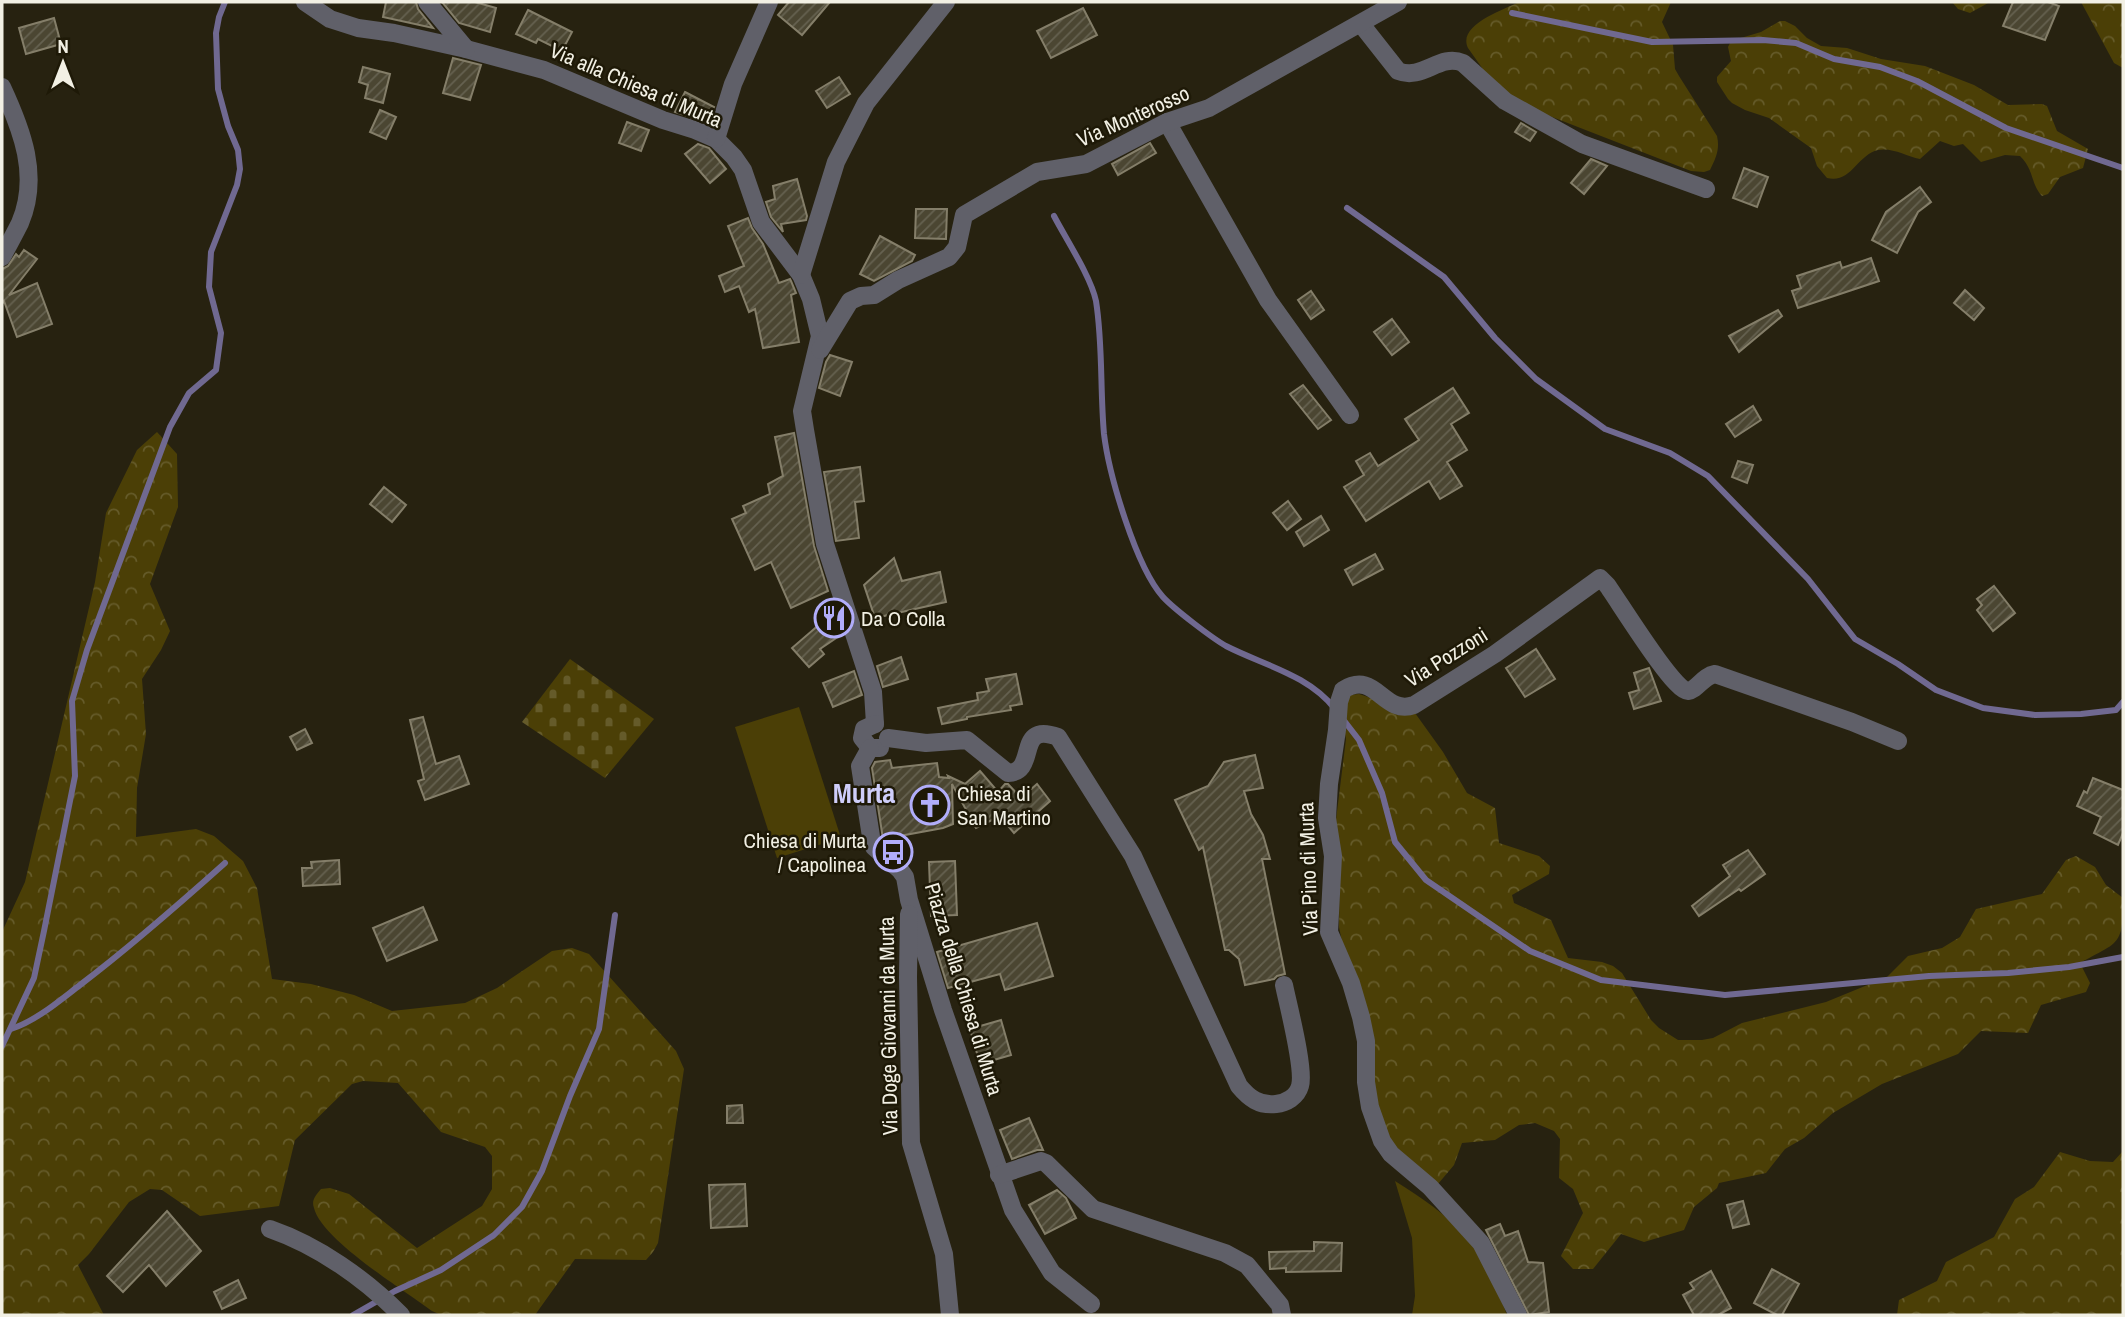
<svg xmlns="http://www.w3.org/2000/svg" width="2125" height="1317" viewBox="0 0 2125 1317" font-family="'Archivo Narrow',sans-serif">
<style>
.green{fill:#4b3f06}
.forest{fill:url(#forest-crowns)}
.cemetery{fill:url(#cemetery-stones)}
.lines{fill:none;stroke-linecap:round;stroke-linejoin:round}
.stream{stroke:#706991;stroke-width:6}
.building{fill:url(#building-hatch);stroke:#847e69;stroke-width:2}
.minor{stroke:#606069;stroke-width:18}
.labels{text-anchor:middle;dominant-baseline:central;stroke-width:5;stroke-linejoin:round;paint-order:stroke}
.street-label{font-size:21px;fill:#f2f0e4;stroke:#1e1907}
.poi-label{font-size:21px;fill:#f2f0e4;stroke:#1e1907;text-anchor:start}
.district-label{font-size:28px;font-weight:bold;fill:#cfcefa;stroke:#1e1907}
</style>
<defs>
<pattern id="forest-crowns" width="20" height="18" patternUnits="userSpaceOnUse" patternTransform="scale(1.75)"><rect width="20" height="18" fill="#4b3f06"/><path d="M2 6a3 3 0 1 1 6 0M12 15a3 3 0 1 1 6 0" fill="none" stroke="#655b2a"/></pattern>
<pattern id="cemetery-stones" width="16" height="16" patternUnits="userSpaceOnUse" patternTransform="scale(1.75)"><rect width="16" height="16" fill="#4b3f06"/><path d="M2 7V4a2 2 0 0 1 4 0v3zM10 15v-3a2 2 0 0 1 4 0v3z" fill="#655b2a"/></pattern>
<pattern id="building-hatch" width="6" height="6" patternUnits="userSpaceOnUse" patternTransform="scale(1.75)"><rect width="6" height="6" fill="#4b4632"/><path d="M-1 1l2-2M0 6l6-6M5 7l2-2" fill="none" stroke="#656150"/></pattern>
</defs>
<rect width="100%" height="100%" fill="#272210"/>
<g class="green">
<path d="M799,707L841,838L777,858L735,727Z"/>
<path d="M1395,1181C1420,1197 1447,1214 1467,1238C1486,1260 1497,1289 1507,1315H1412L1415,1296L1412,1238Z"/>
</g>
<g class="forest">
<path d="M1519,2H1671L1662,22L1673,45L1675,69L1679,76L1717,136C1720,149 1716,158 1710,170L1704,172L1691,171L1516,103L1492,82L1468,48C1457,25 1503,10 1519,2Z"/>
<path d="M1952,2H1990L1970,13L1958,9Z"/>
<path d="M2081,2H2123V68L2114,63Z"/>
<path d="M1780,21H1785L1795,26L1807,38L1821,46L1847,48L1881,59L1925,66L1974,85L2008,105L2042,104L2047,106L2057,131L2088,149L2083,168L2060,177L2048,194L2042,196C2030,183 2035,171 2020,156L2005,155L1981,162L1963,144L1954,146L1940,141L1920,159C1906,156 1892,147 1878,150C1857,155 1851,184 1827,178L1817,166L1811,148L1769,118L1745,110L1732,103L1728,99L1717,82V77L1731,61L1728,47L1730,43L1734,40L1761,32Z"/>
<path d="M157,432L177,454L178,507L150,584L170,631L161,650L142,679L146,734L137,788L136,837L196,829L214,836L243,861L257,888L272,979L311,984L354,995L392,1011L465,1003L497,988L552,951L572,948L589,954L676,1051L684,1069L658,1243L653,1252L646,1260L575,1259L535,1315H441L432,1311C404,1290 322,1240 314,1208C311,1200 316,1195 321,1189L330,1188L349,1194L417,1248L482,1206L492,1189V1156L485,1147L441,1132L398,1083L363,1081L352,1084L295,1140L279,1206L200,1216L162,1190L150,1189L129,1202L89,1254L78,1265L104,1315H2V932L25,882L95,582L106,513L137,450Z"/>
<path d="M1359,694L1415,713L1443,752L1467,793L1495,808L1499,843L1539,856L1550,866L1549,874L1512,895L1514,903L1551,920L1568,958L1602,962L1613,966L1622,973L1651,1020L1659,1028L1678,1040H1702L1713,1038L1742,1023L1826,1002L1887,977L1908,956L1942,948L1960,937L1976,909L2042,894L2066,860L2076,856L2095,867L2106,885L2123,898C2123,946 2120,941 2080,963L2090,983L2086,992L2041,1005L2028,1033L1981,1031L1958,1054L1882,1084L1833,1113L1804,1138L1785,1149L1766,1173L1719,1183L1717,1188L1694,1207L1684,1230L1644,1242L1621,1234L1593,1269H1573L1561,1256L1583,1213L1573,1189L1559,1178L1560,1139L1554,1131L1535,1123L1519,1125L1495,1140L1462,1143L1454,1165L1438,1184L1398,1157L1385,1130L1374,1098L1339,927L1340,856L1336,820L1346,739L1342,718L1350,695Z"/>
<path d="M2123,1151V1315H1897L1899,1300L1937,1281L1946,1262L1994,1237L2015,1199L2034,1187L2060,1152L2090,1161L2113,1162Z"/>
</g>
<path class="cemetery" d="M570,659L654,719L605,778L522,722Z"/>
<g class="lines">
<g class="stream">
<path d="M1512,13L1652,42L1763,40L1796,43L1834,59L1880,67L1917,81L2006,128L2123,168"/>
<path d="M1347,208L1444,277L1495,338L1536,379L1605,429L1670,453L1708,476L1808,579L1855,639L1898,664L1936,690L1983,708L2035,715L2081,714L2116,710L2123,702"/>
<path d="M1054,216C1066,239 1091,277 1096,301C1103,345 1100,390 1104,434C1109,475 1136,567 1163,597C1174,609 1212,638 1226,646C1263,665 1309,675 1335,709"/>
<path d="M1342,718L1359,740L1382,793L1395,842L1426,880L1530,951L1601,980L1725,995L1929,976L2008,973L2069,967L2123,957"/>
<path d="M11,1029C36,1021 59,1001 80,985C130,947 178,905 225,863"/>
<path d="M2,1046L34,978L44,931L75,776L72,701L87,650L170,427L189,393L216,370L221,333L209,287L211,252L237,185L240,169L238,150L228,126L218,89L216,33L219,17L225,2"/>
<path d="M353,1315L395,1291L441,1270L494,1235L522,1207L542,1171L570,1096L599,1029L615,915"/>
</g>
</g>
<g class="building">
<path d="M386,2H416L418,9L433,28L383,17Z"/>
<path d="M442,2H475L496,8L490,32L459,23Z"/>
<path d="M789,2H830L802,35L778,15Z"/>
<path d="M2013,2H2048L2059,6L2045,40L2003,26Z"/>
<path d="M1083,8L1097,35L1051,58L1037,31Z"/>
<path d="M528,10L572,32L562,51L538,39L536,43L516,34Z"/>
<path d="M54,18L61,44L26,54L19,28Z"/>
<path d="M453,58L481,65L470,100L443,93Z"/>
<path d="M363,67L390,74L383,103L365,98L368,85L359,82Z"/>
<path d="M839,77L850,94L827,108L816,91Z"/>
<path d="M685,92L714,107L708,123L675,112Z"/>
<path d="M380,110L396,117L386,139L370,132Z"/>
<path d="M627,122L649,130L641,151L619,143Z"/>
<path d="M1521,123L1536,132L1530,141L1515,132Z"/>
<path d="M1150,143L1156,153L1118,175L1112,164Z"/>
<path d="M698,144L709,148L726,169L710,183L685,154Z"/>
<path d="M1591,159L1607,166L1584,194L1571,183Z"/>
<path d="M1744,168L1768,177L1757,207L1733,198Z"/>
<path d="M797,179L807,216L806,220L781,224L783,232L771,217L766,202L775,199L773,186Z"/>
<path d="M1920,187L1931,202L1918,212L1897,253L1872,240L1886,212Z"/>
<path d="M916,209H947L946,239L915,238Z"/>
<path d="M748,218L752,228L763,244L779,283L790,279L791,281L796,293L791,295L799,342L763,348L755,309L749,312L739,286L725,292L719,276L744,266L728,226Z"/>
<path d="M880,236L915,255L912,261L874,281L860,274Z"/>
<path d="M24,250L37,259L9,295L37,283L52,324L17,337L4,301L2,304V269L8,266L16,254L19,257Z"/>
<path d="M1871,258L1879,281L1798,308L1792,291L1801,288L1797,276L1840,262L1842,268Z"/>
<path d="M1965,290L1984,308L1974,320L1954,303Z"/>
<path d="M1311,291L1324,310L1311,319L1298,300Z"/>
<path d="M1778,310L1782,316L1739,352L1729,336Z"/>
<path d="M1392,319L1409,342L1392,355L1374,332Z"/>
<path d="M830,355L852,362L840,396L819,388L826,362Z"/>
<path d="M1303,385L1331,420L1318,429L1290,394Z"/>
<path d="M1453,388L1469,413L1451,424L1467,450L1447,462L1462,486L1440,499L1429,481L1366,521L1344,487L1364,475L1356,461L1370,453L1378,466L1419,440L1405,419Z"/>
<path d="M1753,406L1761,420L1735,437L1726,424Z"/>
<path d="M794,433L814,546L828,591L791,608L771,562L755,570L732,519L746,513L743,506L770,494L768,484L783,476L775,437Z"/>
<path d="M1738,461L1753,465L1747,483L1732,477Z"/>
<path d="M860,467L864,501L855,502L859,538L836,541L824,472Z"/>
<path d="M384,487L406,505L392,522L370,504Z"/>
<path d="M1288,501L1301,519L1287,530L1273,513Z"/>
<path d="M1321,516L1329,530L1304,546L1296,532Z"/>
<path d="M1375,554L1383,569L1353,585L1345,570Z"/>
<path d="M894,558L902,581L940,572L946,602L875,618L864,585Z"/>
<path d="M1994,586L2015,613L1993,631L1977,610L1982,605L1977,599Z"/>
<path d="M835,611L842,634L820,649L824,654L809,667L792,648Z"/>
<path d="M1536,649L1555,679L1525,697L1506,668Z"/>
<path d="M901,657L908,679L883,687L877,666Z"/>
<path d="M1649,668L1661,701L1634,709L1629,693L1639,690L1634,673Z"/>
<path d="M854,671L862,695L833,707L823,683Z"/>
<path d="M1016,674L1022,704L1010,706L1011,710L967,717V719L942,724L938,708L978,700L977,693L989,691L986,679Z"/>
<path d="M423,717L436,764L459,756L469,784L425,800L418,781L424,779L410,720Z"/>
<path d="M305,729L312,743L297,750L290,737Z"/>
<path d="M1255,755L1263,788L1244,791L1251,814L1263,835L1270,859H1262L1285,974L1277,976L1274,979L1245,985L1239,959L1229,950H1225L1203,847L1199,850L1175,800L1208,786L1224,762Z"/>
<path d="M890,760L892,768L937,763L939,777L949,778L948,776L965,784L980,771L998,792L1005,784H1008L1021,798L1037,784L1050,801L1014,833L1000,816L976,828L952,784L953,824L943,828L883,839L872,768L875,762Z"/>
<path d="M2093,778L2123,790V833L2118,845L2094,833L2101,817L2077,806L2084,791L2087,793Z"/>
<path d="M1748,850L1765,874L1741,891L1739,889L1699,916L1692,906L1730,876L1723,865Z"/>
<path d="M339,860L340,884L303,886L302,868H312L311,862Z"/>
<path d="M955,861L957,915L931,916L929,862Z"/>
<path d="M423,907L437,940L387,961L373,928Z"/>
<path d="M1037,923L1053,976L1005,990L1000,974L948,988L937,952Z"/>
<path d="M1001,1020L1011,1055L980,1064L970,1029Z"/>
<path d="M742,1105L743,1123H727V1106Z"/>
<path d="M1029,1118L1043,1150H1037L1012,1159L1000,1130Z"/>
<path d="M745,1184L747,1226L711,1228L709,1185Z"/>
<path d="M1057,1190L1066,1198L1076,1218L1045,1234L1029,1205Z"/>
<path d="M1743,1201L1749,1224L1733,1228L1727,1205Z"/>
<path d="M167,1211L201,1251L166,1286L149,1265L123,1292L107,1276Z"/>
<path d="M1500,1224L1505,1236L1518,1231L1528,1262L1543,1263L1549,1312L1529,1315L1486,1230Z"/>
<path d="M1314,1242L1342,1243L1341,1271L1286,1272V1268L1270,1269L1269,1252L1314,1251Z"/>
<path d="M1772,1269L1799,1284L1782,1315H1777L1754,1303Z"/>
<path d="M1711,1271L1731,1308L1718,1315H1694L1683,1295L1694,1289L1690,1283Z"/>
<path d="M238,1280L246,1298L222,1309L214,1292Z"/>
</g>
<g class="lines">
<g class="minor">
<path d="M305,2L330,19L358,28L394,33L466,49L544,70L663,120L695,130L716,139L734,157L743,170L761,222L801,275L811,299L820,336L802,411L805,430L825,544L873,692L875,724"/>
<path d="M427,2L466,49"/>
<path d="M1361,24L1398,71C1423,81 1439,53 1463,63L1505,101L1582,144L1706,189"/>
<path d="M2,87C22,130 40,176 20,223C14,235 8,246 2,257"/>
<path d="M1167,122L1268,300L1350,415"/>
<path d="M716,139L733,84L769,2"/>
<path d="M801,275L836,162L866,103L946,2"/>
<path d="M820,350L850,301L861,296L874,295L898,280L949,257L957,247L964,215L1037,172L1086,164L1167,122L1209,108L1398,2"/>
<path d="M875,724L864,729L862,738L870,748H880"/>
<path d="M888,738L926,743L967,740L1008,773C1039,772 1014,721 1058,737L1133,856L1239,1086C1249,1098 1259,1106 1276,1104C1286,1103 1297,1097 1300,1086C1305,1069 1288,1005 1284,985"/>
<path d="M870,748L860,766L872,843L874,847L900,870L905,877L909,900L943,1010L1013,1210L1052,1273L1091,1304"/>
<path d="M909,914L908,977L911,1143L944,1254L950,1315"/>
<path d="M999,1175L1041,1161L1046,1163L1093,1209L1225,1253L1247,1265L1280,1305L1282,1315"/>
<path d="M270,1229C319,1246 365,1279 401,1315"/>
<path d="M1518,1315L1481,1243L1430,1187L1391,1154L1382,1141L1370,1107L1366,1082V1041L1361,1017L1351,983L1329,932L1333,856L1327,818L1329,784L1337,730L1339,702L1343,690C1376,669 1383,716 1414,705L1495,654L1600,578L1607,585C1618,600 1675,693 1688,691C1697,690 1703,676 1715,674L1852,722L1898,741"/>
</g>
</g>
<defs>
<symbol id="restaurant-ring" viewBox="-11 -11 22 22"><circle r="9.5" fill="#1e1907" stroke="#b1adfa" stroke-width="1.5"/><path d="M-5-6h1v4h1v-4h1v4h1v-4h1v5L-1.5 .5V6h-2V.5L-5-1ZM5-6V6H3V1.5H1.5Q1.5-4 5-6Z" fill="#b1adfa"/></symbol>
<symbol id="church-ring" viewBox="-11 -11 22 22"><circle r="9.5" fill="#1e1907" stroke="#b1adfa" stroke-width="1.5"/><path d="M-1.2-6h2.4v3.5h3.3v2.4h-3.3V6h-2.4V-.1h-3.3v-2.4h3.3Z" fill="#b1adfa"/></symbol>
<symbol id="bus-ring" viewBox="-11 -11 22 22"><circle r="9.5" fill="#1e1907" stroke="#b1adfa" stroke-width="1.5"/><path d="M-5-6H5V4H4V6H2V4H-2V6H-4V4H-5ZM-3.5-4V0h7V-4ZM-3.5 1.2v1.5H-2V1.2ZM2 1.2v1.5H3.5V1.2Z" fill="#b1adfa"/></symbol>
</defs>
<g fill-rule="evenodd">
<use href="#restaurant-ring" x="812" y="596" width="44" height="44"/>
<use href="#church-ring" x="908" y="783" width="44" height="44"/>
<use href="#bus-ring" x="871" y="830" width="44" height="44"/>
</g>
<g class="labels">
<g class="street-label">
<text transform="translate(636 85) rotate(23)">Via alla Chiesa di Murta</text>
<text transform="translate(1133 116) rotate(-24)">Via Monterosso</text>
<text transform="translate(1446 657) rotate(-32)">Via Pozzoni</text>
<text transform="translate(1308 869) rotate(-92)">Via Pino di Murta</text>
<text transform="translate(964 989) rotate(73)">Piazza della Chiesa di Murta</text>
<text transform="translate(888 1026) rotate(-91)">Via Doge Giovanni da Murta</text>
</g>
<g class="poi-label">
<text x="861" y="618">Da O Colla</text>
<text x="957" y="793">Chiesa di<tspan x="957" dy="24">San Martino</tspan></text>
<text x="866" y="840" text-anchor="end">Chiesa di Murta<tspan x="866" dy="24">/ Capolinea</tspan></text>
</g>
<g class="district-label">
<text x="864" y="793">Murta</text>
</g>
</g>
<rect width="2125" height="1317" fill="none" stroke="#f2f0e4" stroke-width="7"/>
<g transform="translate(63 63)" stroke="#1e1907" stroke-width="5" paint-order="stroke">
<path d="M0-5L12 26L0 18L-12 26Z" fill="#f2f0e4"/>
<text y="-10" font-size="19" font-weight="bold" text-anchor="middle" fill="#f2f0e4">N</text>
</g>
</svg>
